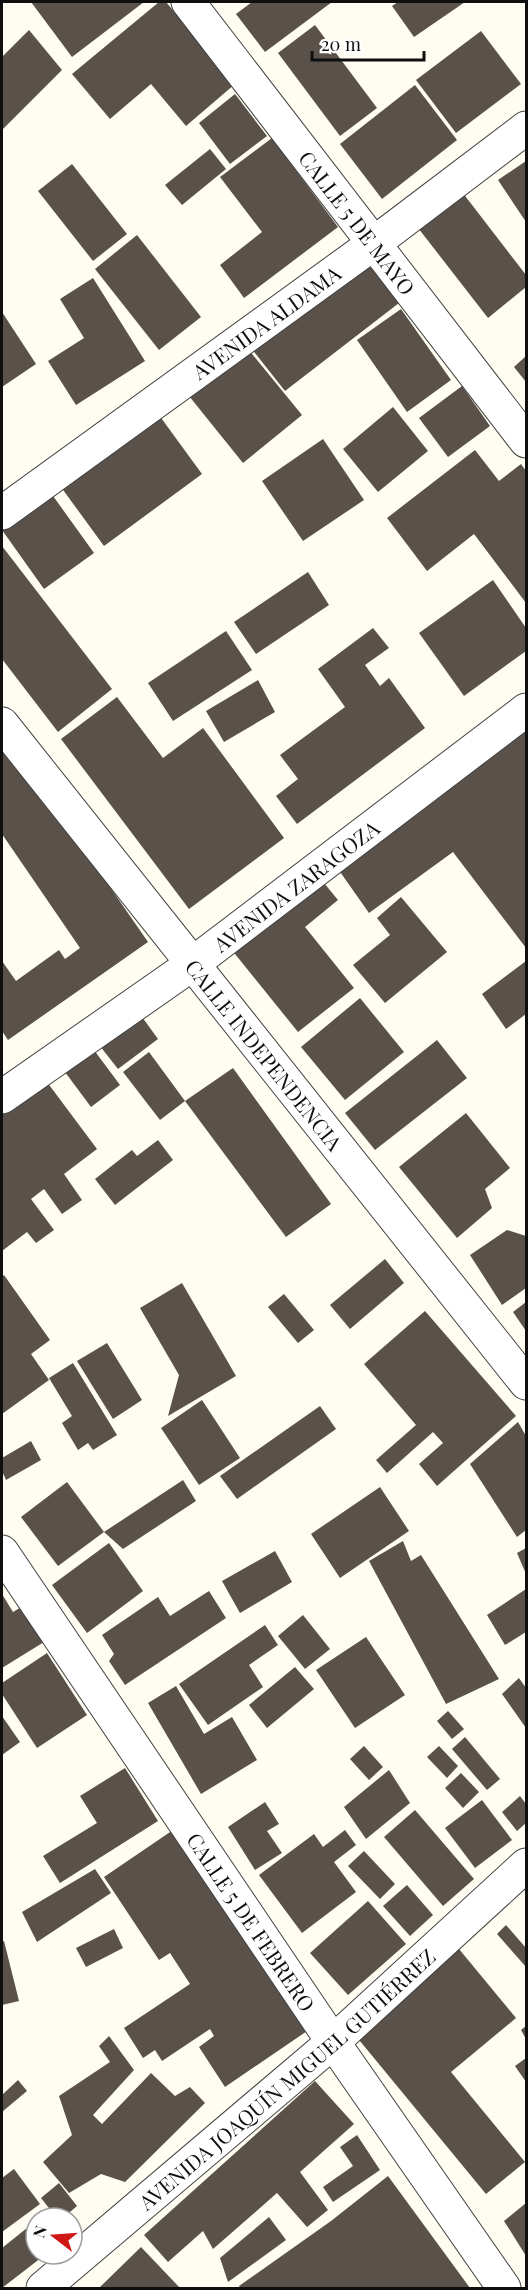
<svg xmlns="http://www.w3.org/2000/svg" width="528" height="2290" viewBox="0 0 528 2290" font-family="'Playfair Display',serif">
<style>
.building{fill:#59514a}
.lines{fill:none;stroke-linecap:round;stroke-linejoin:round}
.minor-casing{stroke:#424242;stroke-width:35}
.tertiary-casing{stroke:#424242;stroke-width:35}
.minor{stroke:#fff;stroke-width:33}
.tertiary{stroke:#fff;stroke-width:33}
.labels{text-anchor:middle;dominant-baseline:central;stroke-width:6;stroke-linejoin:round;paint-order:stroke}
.street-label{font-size:21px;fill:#0f0f0f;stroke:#fff}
</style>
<rect width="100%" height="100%" fill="#fffdf1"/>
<g class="building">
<path d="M31,2H144L72,57Z"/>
<path d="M159,2H166L235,84L186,126L151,84L110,119L72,74Z"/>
<path d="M252,2H332L265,52L236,14Z"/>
<path d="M398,2H465L414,37L392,6Z"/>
<path d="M315,25L377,108L340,136L278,53Z"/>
<path d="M29,30L62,70L2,130V57Z"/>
<path d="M481,31L521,84L456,133L416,80Z"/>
<path d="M415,85L457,140L382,199L340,144Z"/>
<path d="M235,94L267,136L230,164L199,123Z"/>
<path d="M272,138L338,227L244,298L220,265L262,232L220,177Z"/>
<path d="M210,149L226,169L182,205L165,185Z"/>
<path d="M526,161V222L498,180Z"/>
<path d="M72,164L127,234L93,261L38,191Z"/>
<path d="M459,188L526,275V287L488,318L415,224Z"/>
<path d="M137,235L201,317L159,350L95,269Z"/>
<path d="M361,255L399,303L285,391L247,343Z"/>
<path d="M93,278L145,361L76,405L48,361L84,338L60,299Z"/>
<path d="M401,309L451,380L407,412L357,340Z"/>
<path d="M2,312L36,364L2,387Z"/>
<path d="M248,349L302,415L243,463L189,396Z"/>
<path d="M526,356V382L514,367Z"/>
<path d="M462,386L490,426L448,457L419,418Z"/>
<path d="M393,407L428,451L378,492L343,449Z"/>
<path d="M156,411L202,474L104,546L58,483Z"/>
<path d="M323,439L364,500L303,541L262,481Z"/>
<path d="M475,450L499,481L521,464L526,471V603L474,534L427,571L387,518Z"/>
<path d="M48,489L94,553L44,589L2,530V523Z"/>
<path d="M2,546L112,689L58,732L2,659Z"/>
<path d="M308,572L329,605L256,654L234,622Z"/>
<path d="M493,580L526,628V651L464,696L419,633Z"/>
<path d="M373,628L389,648L365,665L380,686L389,678L425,728L297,824L276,796L298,779L280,755L345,707L318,669Z"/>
<path d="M226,631L252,670L173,721L148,683Z"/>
<path d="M258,680L275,712L224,742L206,711Z"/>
<path d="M117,697L163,758L203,728L284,838L189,909L61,739Z"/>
<path d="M526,714V948L453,852L369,913L331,859Z"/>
<path d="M2,731L148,942L8,1040L2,1031V961L16,981L59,950L65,959L80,948L2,834Z"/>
<path d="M315,872L338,900L305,927L354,988L298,1032L227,944Z"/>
<path d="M401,897L447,952L385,1003L353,965L390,935L377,918Z"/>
<path d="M526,961V1014L506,1029L482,994Z"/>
<path d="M360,998L404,1052L345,1100L301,1047Z"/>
<path d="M137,1010L158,1039L118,1069L96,1041Z"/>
<path d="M437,1040L467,1078L375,1150L345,1113Z"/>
<path d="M88,1042L120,1085L91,1107L59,1064Z"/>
<path d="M149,1052L185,1101L233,1068L331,1204L286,1237L185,1101L160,1120L123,1072Z"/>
<path d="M41,1074L97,1149L64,1174L82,1200L62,1214L44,1189L31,1199L54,1230L36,1243L27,1232L2,1251V1103Z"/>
<path d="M466,1113L510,1168L485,1189L492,1208L457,1238L399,1167Z"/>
<path d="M158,1140L173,1160L115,1205L95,1179L132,1150L137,1156Z"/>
<path d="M507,1230L526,1236V1288L502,1305L470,1255Z"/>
<path d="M385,1259L404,1283L350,1329L330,1305Z"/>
<path d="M4,1275L50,1340L31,1354L49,1380L2,1414V1277Z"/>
<path d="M182,1283L236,1376L168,1416L179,1375L140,1308Z"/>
<path d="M284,1294L314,1330L298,1343L268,1307Z"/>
<path d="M526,1302V1331L513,1312Z"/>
<path d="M425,1311L516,1416L437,1486L419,1464L443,1443L433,1432L387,1473L376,1460L416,1425L364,1364Z"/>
<path d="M107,1343L142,1400L113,1419L77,1361Z"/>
<path d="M73,1363L117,1435L93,1450L88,1443L78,1450L62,1423L72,1416L49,1378Z"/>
<path d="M202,1400L240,1458L199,1485L161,1428Z"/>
<path d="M320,1406L336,1429L237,1499L220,1476Z"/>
<path d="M518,1422L526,1436V1530L517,1537L470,1464Z"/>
<path d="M31,1441L41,1460L6,1480L2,1471V1458Z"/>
<path d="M183,1480L196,1501L123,1549L104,1532Z"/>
<path d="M67,1482L104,1532L58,1566L21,1517Z"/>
<path d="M380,1487L409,1531L340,1578L311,1534Z"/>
<path d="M403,1541L411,1561L421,1555L499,1679L446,1704L369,1561Z"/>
<path d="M109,1543L143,1591L87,1633L52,1585Z"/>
<path d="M526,1548V1574L517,1553Z"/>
<path d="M275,1551L292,1582L240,1613L222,1581Z"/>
<path d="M526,1589V1632L505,1645L487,1615Z"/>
<path d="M209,1591L226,1618L125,1685L109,1661L114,1654L102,1635L158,1597L170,1616Z"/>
<path d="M2,1594L13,1612L23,1606L44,1642L2,1668Z"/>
<path d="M303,1615L330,1649L305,1669L278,1636Z"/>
<path d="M265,1625L278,1645L249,1665L263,1687L208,1725L179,1684Z"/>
<path d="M366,1637L405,1695L355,1728L316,1670Z"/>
<path d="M47,1653L87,1715L37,1748L2,1694V1683Z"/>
<path d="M295,1667L314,1689L267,1728L249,1705Z"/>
<path d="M519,1678L526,1688V1728L502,1694Z"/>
<path d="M176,1686L204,1734L232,1717L257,1760L201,1794L148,1703Z"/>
<path d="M448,1711L464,1729L452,1739L437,1721Z"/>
<path d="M2,1716L20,1742L2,1755Z"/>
<path d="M465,1737L500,1779L487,1790L452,1749Z"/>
<path d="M364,1746L383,1767L369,1780L350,1759Z"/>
<path d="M439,1746L458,1766L447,1778L427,1757Z"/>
<path d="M125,1768L158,1821L60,1883L43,1856L97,1823L80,1796Z"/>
<path d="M389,1770L410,1803L366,1839L344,1807Z"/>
<path d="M461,1773L479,1792L463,1808L445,1788Z"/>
<path d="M520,1796L526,1804V1823L517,1831L502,1812Z"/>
<path d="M482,1800L512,1840L475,1868L445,1828Z"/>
<path d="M265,1802L279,1824L267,1831L282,1853L255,1870L228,1827Z"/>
<path d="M415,1810L474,1879L443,1906L384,1837Z"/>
<path d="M176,1828L310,2029L225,2087L199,2047L214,2036L210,2029L162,2061L155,2050L143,2058L124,2028L190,1984L170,1953L159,1960L104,1877Z"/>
<path d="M345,1830L356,1845L334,1862L356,1892L302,1933L259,1875L314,1834L323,1847Z"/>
<path d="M364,1851L395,1884L380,1899L348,1866Z"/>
<path d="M95,1869L111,1893L37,1942L22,1912Z"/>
<path d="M407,1885L433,1915L410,1936L383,1906Z"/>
<path d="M368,1901L406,1944L348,1995L310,1953Z"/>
<path d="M506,1925L526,1948V1967L497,1934Z"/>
<path d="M114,1929L123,1948L86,1967L76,1948Z"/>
<path d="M4,1941L19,2001L2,2005V1942Z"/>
<path d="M459,1949L516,2018L451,2072L525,2162L486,2194L355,2035Z"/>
<path d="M526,2026V2039L521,2030Z"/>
<path d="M109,2036L134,2070L93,2115L102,2124L151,2073L175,2096L190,2087L205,2103L125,2182L101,2174L69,2193L43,2162L72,2135L59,2096L110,2062L99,2046Z"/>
<path d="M526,2058V2082L515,2066Z"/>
<path d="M18,2080L27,2091L2,2112V2095Z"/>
<path d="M315,2081L354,2124L300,2172L328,2210L307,2227L277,2193L213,2249L203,2231L168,2262L144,2235Z"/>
<path d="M357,2135L380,2170L333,2202L323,2187L353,2166L340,2147Z"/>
<path d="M14,2169L40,2204L2,2232V2178Z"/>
<path d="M388,2176L470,2288H240L239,2286L331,2221Z"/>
<path d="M59,2183L77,2206L63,2218H45L52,2212L41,2198Z"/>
<path d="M526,2203V2256L504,2221Z"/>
<path d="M269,2217L286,2240L228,2282L220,2258Z"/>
<path d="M32,2224L36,2229V2254H46L2,2288V2248Z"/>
<path d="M141,2247L180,2288H99Z"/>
</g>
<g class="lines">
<defs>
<g id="minor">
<path id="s1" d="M188,2L526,441"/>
<path id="s2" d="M2,513L373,244L526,128"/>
<path id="s3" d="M2,724L526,1383"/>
<path id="s4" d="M2,1097L191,965L526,710"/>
<path id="s5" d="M2,1552L333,2042L504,2288"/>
</g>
<g id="tertiary">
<path id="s6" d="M43,2288L333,2042L526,1865"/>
</g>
</defs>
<use href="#minor" class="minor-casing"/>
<use href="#tertiary" class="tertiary-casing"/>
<use href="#minor" class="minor"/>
<use href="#tertiary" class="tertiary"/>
</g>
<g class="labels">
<g class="street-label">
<text stroke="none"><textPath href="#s1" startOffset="278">CALLE 5 DE MAYO</textPath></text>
<text stroke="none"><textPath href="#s2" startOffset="326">AVENIDA ALDAMA</textPath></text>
<text stroke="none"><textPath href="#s4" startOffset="362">AVENIDA ZARAGOZA</textPath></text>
<text stroke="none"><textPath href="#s3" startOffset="422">CALLE INDEPENDENCIA</textPath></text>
<text stroke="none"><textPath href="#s5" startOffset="446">CALLE 5 DE FEBRERO</textPath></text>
<text stroke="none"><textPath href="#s6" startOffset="321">AVENIDA JOAQUÍN MIGUEL GUTIÉRREZ</textPath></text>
</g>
</g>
<rect width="528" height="2290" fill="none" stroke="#0f0f0f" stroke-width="6"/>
<g transform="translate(54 2236) rotate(287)"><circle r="28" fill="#ffffff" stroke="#9f9f9f" stroke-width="1.5"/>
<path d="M0-4.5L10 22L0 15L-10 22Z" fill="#cf1717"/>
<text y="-9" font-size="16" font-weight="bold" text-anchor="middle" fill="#0f0f0f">N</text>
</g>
<path d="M312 51v9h112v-9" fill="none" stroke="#0f0f0f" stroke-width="3"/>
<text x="321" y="51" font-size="18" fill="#0f0f0f" stroke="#ffffff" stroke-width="4.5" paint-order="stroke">20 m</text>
</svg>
